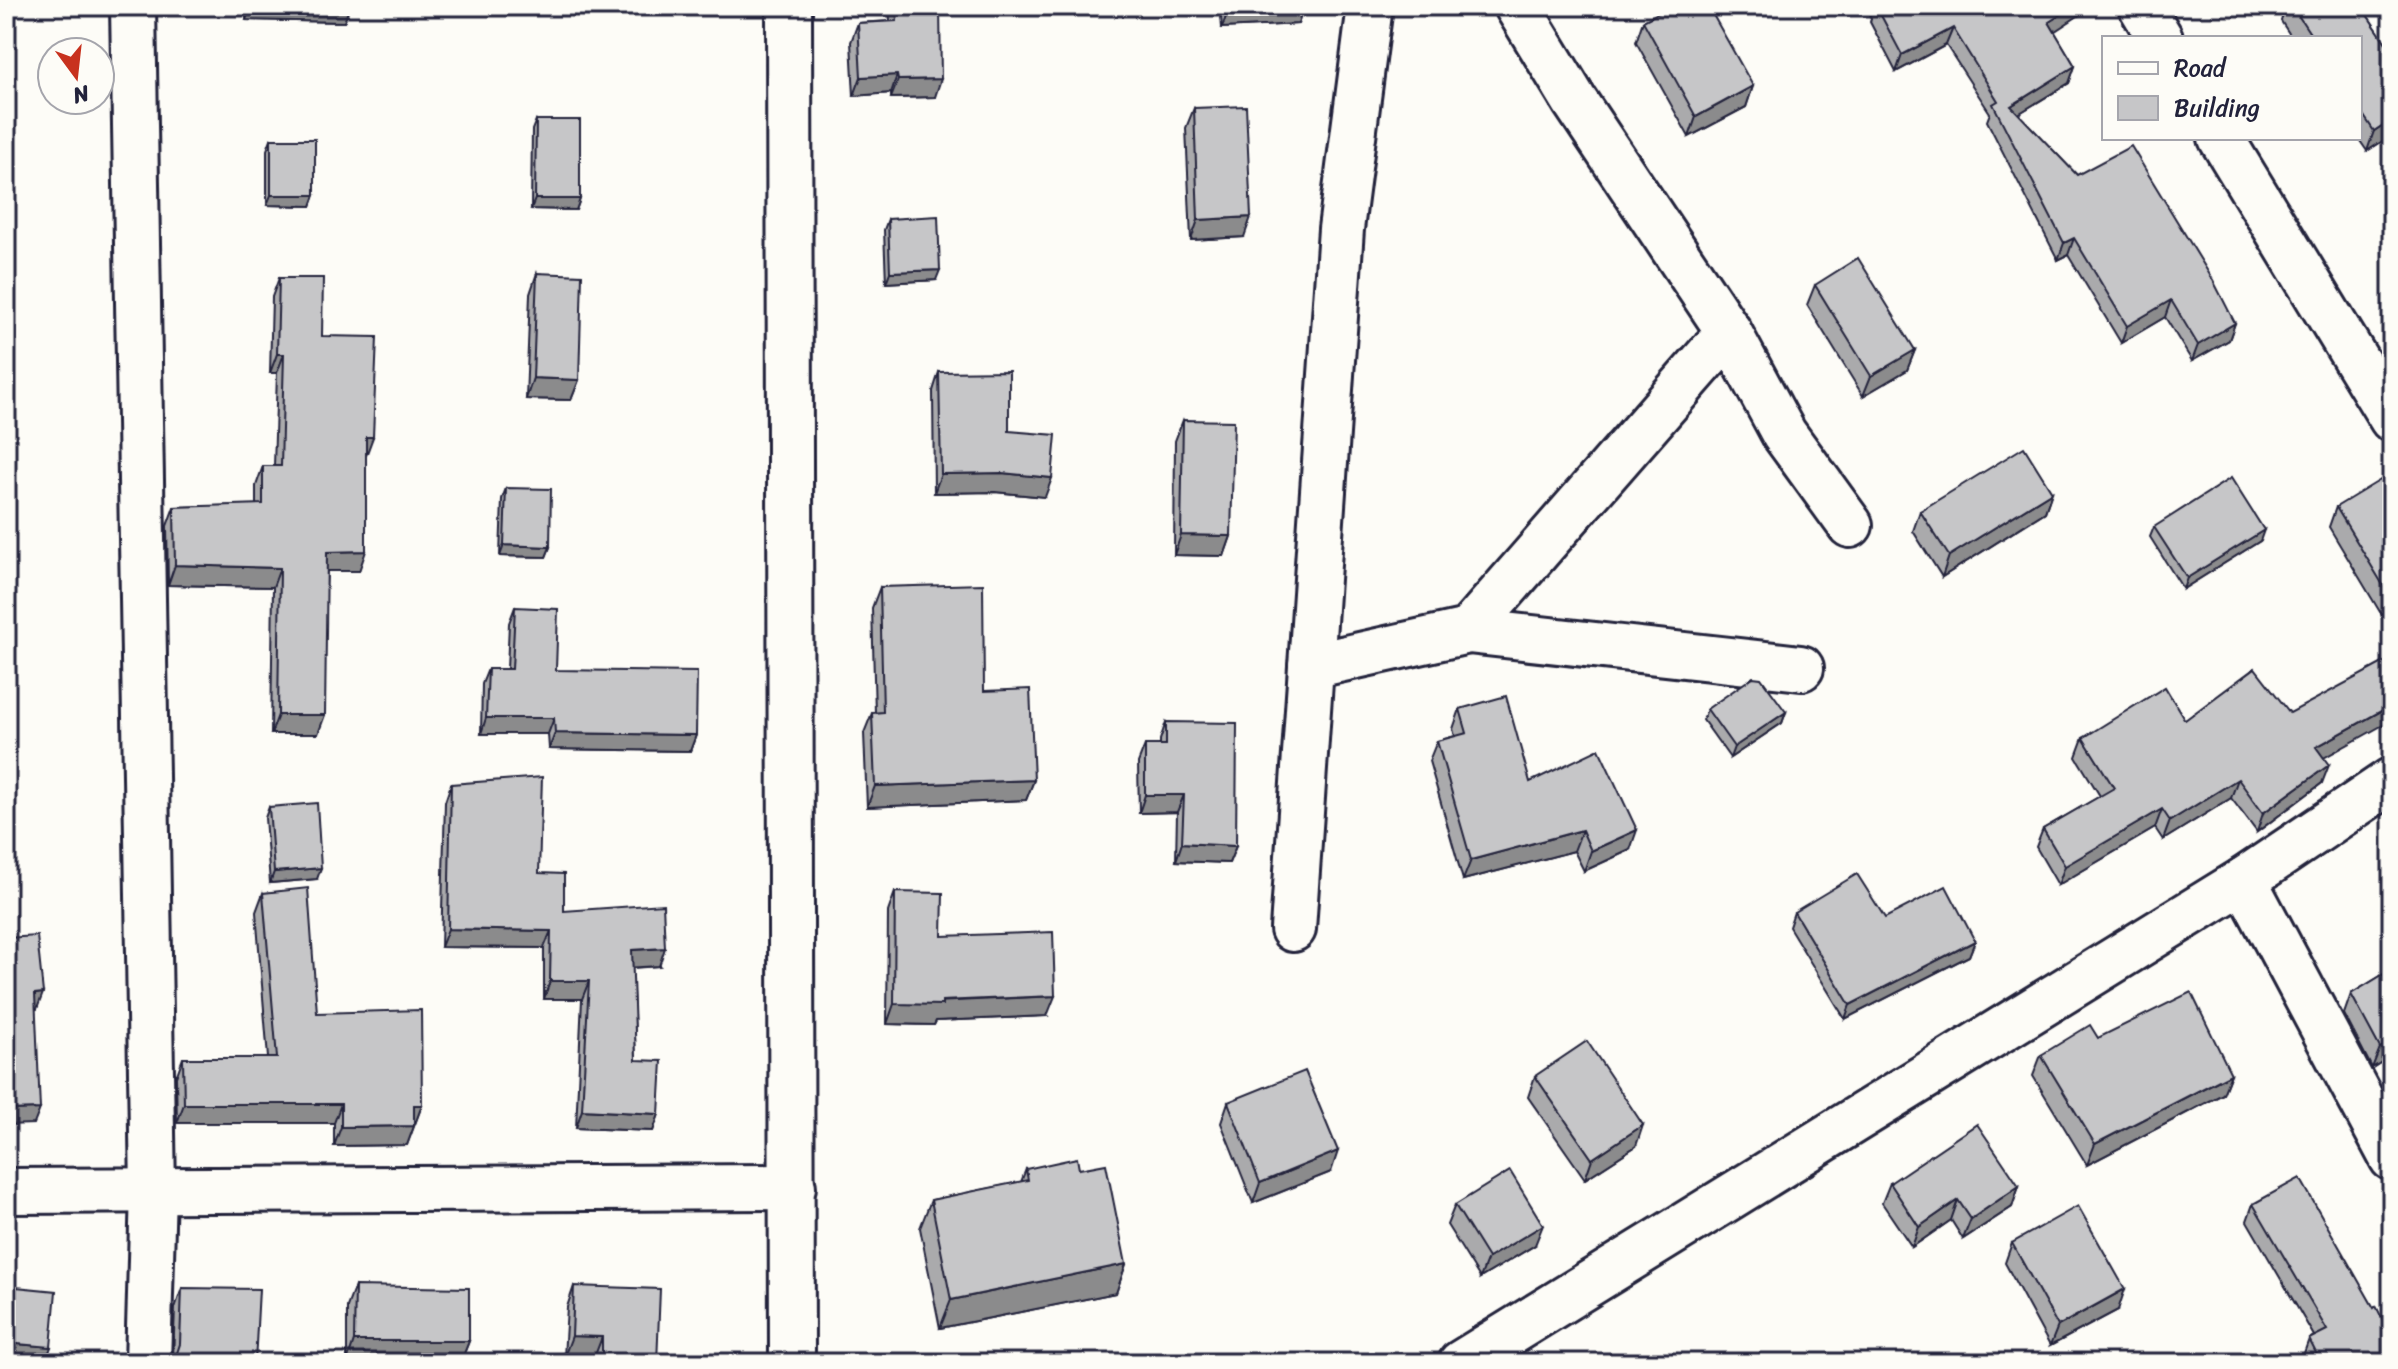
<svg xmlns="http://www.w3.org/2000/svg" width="2398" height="1369" viewBox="0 0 2398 1369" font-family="Sriracha,sans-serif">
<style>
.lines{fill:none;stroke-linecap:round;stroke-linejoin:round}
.street-casing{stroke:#22223b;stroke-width:50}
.secondary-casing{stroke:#22223b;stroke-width:50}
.street{stroke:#fdfcf7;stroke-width:44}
.secondary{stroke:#fdfcf7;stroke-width:44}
.wall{fill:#aaaaac;stroke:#22223b;stroke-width:2}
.shaded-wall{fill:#8b8b8c;stroke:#22223b;stroke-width:2}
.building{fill:#c6c6c8;stroke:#22223b;stroke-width:2}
</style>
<rect width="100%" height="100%" fill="#fdfcf7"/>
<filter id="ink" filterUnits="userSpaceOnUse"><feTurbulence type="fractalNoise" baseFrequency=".0125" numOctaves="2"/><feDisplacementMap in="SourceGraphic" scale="16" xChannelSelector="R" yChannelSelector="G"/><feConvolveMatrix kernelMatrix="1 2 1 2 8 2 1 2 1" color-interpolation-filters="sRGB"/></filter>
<g filter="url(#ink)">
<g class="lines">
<defs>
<g id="street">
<path d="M133,6L153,1191L148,1363"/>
<path d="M1517,6L1574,100L1729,332L1784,434L1850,525"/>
<path d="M2141,6L2160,38"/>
<path d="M2221,138L2392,419"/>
<path d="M1468,631L1801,668"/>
<path d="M1311,666L1468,631L1729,332"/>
<path d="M2244,880L2392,1158"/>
<path d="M1293,929L1341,229L1370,6"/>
<path d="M6,1191L793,1187"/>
<path d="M1461,1363L2244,880L2392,780"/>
</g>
<path id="secondary" d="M789,6L792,1363"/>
</defs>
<use href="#street" class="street-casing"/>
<use href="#secondary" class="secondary-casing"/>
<use href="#street" class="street"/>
<use href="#secondary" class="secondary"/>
</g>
<g class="wall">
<path d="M246,6H350L344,22L246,20Z"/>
<path d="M889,6H940L935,97L891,98V93L854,96L851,42L858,23L890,21Z"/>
<path d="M1220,6H1304L1298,24L1222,28Z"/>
<path d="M1864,6H2093L2054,31L2075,66L2069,83L2018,114L2077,175L2235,323L2229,340L2192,361L2165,317L2121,343L2068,255L2058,260L1987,121L1990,113L1946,45L1896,72L1870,22L1871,18Z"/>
<path d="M2286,6H2361L2392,52V135L2367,151L2358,138H2360V38H2292L2281,21Z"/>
<path d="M1643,21L1753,86L1746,107L1689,137L1636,42Z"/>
<path d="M1194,108L1244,237L1191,240L1186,128Z"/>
<path d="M536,120L580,199L576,210L531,209L532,130Z"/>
<path d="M271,139L315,195L311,206L267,205V150Z"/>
<path d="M888,219L936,280L886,283L884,230Z"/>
<path d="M537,273L579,380L571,400L526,399L530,294Z"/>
<path d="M279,278L322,336L366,456L359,571H327L318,734H271L273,587L168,585L167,526L174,507L256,505V486L263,466H274L277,373H270L272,297Z"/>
<path d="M1815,285L1915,350L1907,370L1863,396L1807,305Z"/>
<path d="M939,372L1009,431L1045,497L995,492L934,493L933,391Z"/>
<path d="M1183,420L1231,536L1224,556L1174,555L1175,441Z"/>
<path d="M2392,484V632L2329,527L2336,507Z"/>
<path d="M506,488L550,547L546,557L500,556L502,499Z"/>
<path d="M2052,492L2045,512L1942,577L1913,531L1920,511Z"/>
<path d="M2154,527L2260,541L2183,589L2150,537Z"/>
<path d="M880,587L984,691L1034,780L1026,800L867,807L864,733L872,713H875L872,608Z"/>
<path d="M515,607L556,670L696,735L690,751L549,749L548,734H481L482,684L488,669H507L509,623Z"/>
<path d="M1460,709L1530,782L1630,850L1584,871L1574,851L1463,880L1429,761L1437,741L1455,736L1453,729Z"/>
<path d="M1707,709L1786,712L1782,723L1730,758L1703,720Z"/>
<path d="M2185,720L2324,758L2322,783L2257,832L2231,798L2163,840L2155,828L2058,885L2036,847L2043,829L2100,796L2076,757L2083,738Z"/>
<path d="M1166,722L1236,846L1229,863L1176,861L1177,812L1139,813L1138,763L1145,745H1160V740Z"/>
<path d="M451,784L539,873L564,911L659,966L632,968L636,1060L659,1114L653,1131L576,1128L582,999H544V948L441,947L445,802Z"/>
<path d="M269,807L317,879L270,883L265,818Z"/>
<path d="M895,892L942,936L1047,1016L936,1021L934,1025L887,1024L888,912Z"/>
<path d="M263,893L317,1013L422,1105L407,1145L334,1146V1123H177L176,1077L183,1058H268L256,912Z"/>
<path d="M1794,912L1975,941L1969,956L1845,1019L1789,927Z"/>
<path d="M2392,969V1058L2391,1056L2372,1068L2344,1014L2351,994Z"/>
<path d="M2098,1038L2231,1074L2223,1094L2087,1165L2033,1076L2041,1055Z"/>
<path d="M1535,1076L1636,1146L1585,1179L1528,1097Z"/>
<path d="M1228,1102L1331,1172L1253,1203L1221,1123Z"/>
<path d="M1026,1169L1126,1264L1116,1293L940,1328L920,1228L931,1200L1021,1182Z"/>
<path d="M1890,1183L2019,1186L2012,1207L1963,1239L1951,1220L1912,1247L1882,1203Z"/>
<path d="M2253,1204L2392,1362V1363H2307L2303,1356L2309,1339L2314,1336L2247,1221Z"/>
<path d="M1455,1205L1535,1245L1480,1278L1447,1225Z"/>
<path d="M2012,1243L2118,1310L2050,1346L2005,1263Z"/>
<path d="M355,1286L469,1341L461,1361L347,1362V1307Z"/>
<path d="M574,1286L657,1363H594V1358L564,1357L567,1307Z"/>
<path d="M182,1288L255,1363L173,1358L175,1308Z"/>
</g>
<g class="shaded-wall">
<path d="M251,6H350L344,22L246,20Z"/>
<path d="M1264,6H1304L1298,24L1222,28L1229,8Z"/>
<path d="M2074,6H2093L2043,39L2049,22Z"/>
<path d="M1953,28L1946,45L1896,72L1902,55Z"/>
<path d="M2075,66L2069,83L2005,122L2011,106Z"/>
<path d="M897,75L891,93L854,96L861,77Z"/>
<path d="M941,79L935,97L891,98L898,80Z"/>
<path d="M1753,86L1746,107L1689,137L1696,117Z"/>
<path d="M2392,119V135L2367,151L2374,131Z"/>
<path d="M271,195H315L311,206L267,205Z"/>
<path d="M535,199H580L576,210L531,209Z"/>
<path d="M1251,217L1244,237L1191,240L1198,220Z"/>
<path d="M2074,238L2068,255L2058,260L2064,243Z"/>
<path d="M940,270L936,280L886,283L890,272Z"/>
<path d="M2171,300L2165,317L2121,343L2127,326Z"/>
<path d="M2235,323L2229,340L2192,361L2198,345Z"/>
<path d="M1915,350L1907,370L1863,396L1871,376Z"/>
<path d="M277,354H284L277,373H270Z"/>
<path d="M533,378L579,380L571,400L526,399Z"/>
<path d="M366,437H373L366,456Z"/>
<path d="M1002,473L1052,478L1045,497L995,492L934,493L941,474Z"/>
<path d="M2052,492L2045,512L1942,577L1949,556Z"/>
<path d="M2264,530L2260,541L2183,589L2187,578Z"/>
<path d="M1181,535L1231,536L1224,556L1174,555Z"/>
<path d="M504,545L550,547L546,557L500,556Z"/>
<path d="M366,551L359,571H320L327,552Z"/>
<path d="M175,565L280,568L273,587L168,585Z"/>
<path d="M2392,705V720L2309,766L2316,747Z"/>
<path d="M1786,712L1782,723L1730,758L1734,747Z"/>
<path d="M278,715H325L318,734H271Z"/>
<path d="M486,718H554L548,734H481Z"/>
<path d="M555,733L696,735L690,751L549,749Z"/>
<path d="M2329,765L2322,783L2257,832L2263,813Z"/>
<path d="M2238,779L2231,798L2163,840L2170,821Z"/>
<path d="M1034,780L1026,800L867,807L875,786Z"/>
<path d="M1145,795H1184L1177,812L1139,813Z"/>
<path d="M2162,809L2155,828L2058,885L2065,866Z"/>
<path d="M1582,830L1574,851L1463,880L1471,860Z"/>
<path d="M1637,830L1630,850L1584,871L1591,851Z"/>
<path d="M1182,843L1236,846L1229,863L1176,861Z"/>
<path d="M321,868L317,879L270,883L274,872Z"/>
<path d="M448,929L551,931L544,948L441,947Z"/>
<path d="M1975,941L1969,956L1845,1019L1850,1005Z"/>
<path d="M665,948L659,966L625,968L632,950Z"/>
<path d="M550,981H589L582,999H544Z"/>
<path d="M43,993L37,1009L29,1010L35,994Z"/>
<path d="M1055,996L1047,1016L936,1021L934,1025L887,1024L894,1004Z"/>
<path d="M2392,1040L2391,1056L2372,1068L2380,1048Z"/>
<path d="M2231,1074L2223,1094L2087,1165L2095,1144Z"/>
<path d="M184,1104H341L334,1123H177Z"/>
<path d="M414,1105H422L415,1124H407Z"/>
<path d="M40,1109L34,1124L6,1125V1110Z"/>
<path d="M582,1110L659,1114L653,1131L576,1128Z"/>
<path d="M1643,1125L1636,1146L1585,1179L1592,1159Z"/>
<path d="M414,1126L407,1145L334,1146L341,1127Z"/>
<path d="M1338,1151L1331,1172L1253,1203L1260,1183Z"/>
<path d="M2019,1186L2012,1207L1963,1239L1971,1219Z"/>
<path d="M1958,1200L1951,1220L1912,1247L1919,1227Z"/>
<path d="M1543,1225L1535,1245L1480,1278L1488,1258Z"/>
<path d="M1126,1264L1116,1293L940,1328L951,1300Z"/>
<path d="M2125,1289L2118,1310L2050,1346L2058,1326Z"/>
<path d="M572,1336L602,1337L594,1358L564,1357Z"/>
<path d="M354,1341H469L461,1361L347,1362Z"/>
<path d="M6,1343L51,1347L45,1363H6Z"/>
<path d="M2392,1351V1363H2367Z"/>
</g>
<g class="building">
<path d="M896,6H940L941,79L898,80L897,75L861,77L858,23L897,21Z"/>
<path d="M1229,6H1264L1229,8Z"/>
<path d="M1671,6H1708L1753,86L1696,117L1643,21Z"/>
<path d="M1876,6H2074L2049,22L2075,66L2011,106L2077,175L2131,146L2213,280L2235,323L2198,345L2171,300L2127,326L2074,238L2064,243L1993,104L1998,101L1953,28L1902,55Z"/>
<path d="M2292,6H2361L2392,52V119L2374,131L2360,110V38H2313Z"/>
<path d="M1246,106L1251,217L1198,220L1194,108Z"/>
<path d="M536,120H580V199H535Z"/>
<rect x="271" y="139" width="44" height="56"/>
<path d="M938,216L940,270L890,272L888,219Z"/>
<path d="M1858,258L1915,350L1871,376L1815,285Z"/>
<path d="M537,273L582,275L579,380L533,378Z"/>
<path d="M279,278H323L322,336L377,337L373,437H366V551L327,552L325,715H278L280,568L175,565L174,507L263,504V466H281L284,354H277Z"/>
<path d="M1009,371V431L1056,435L1052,478L1002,473L941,474L939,372Z"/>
<path d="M1183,420L1234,421L1231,536L1181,535Z"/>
<path d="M2024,447L2052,492L1949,556L1920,511Z"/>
<path d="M2387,476L2392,484V600L2336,507Z"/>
<path d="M2231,478L2264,530L2187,578L2154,527Z"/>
<path d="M506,488L551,489L550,547L504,545Z"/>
<path d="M983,584L984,691L1030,689L1034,780L875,786L872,713L883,712L880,587Z"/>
<path d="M515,607L558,609L556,670L697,672L696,735L555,733L554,718H486L488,669H512Z"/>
<path d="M2392,658V705L2316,747L2329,765L2263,813L2238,779L2170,821L2162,809L2065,866L2043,829L2114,788L2083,738L2165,687L2185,720L2255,668L2290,713Z"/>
<path d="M1753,677L1761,678L1786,712L1734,747L1707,709Z"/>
<path d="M1506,696L1530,782L1599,749L1637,830L1591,851L1582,830L1471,860L1437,741L1467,733L1460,709Z"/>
<path d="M1166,722L1237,723L1236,846L1182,843L1184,795H1145V745H1166Z"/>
<path d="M542,777L539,873L564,874V911L663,904L665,948L632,950L636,1060L662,1061L659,1114L582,1110L589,981H550L551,931L448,929L451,784Z"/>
<path d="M317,803L321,868L274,872L269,807Z"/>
<path d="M1857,874L1885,918L1946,886L1975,941L1850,1005L1794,912Z"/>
<path d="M308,888L317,1013L421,1010L422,1105H414V1126L341,1127V1104H184L183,1058H277L263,893Z"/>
<path d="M895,892L943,893L942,936L1053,932L1055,996L942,1001V1005L894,1004Z"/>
<path d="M37,936L43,993L35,994L40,1109L6,1110V938Z"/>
<path d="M2392,969V1040L2380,1048L2351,994Z"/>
<path d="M2191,992L2231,1074L2095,1144L2041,1055L2090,1025L2098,1038Z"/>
<path d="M1587,1041L1643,1125L1592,1159L1535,1076Z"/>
<path d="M1305,1071L1338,1151L1260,1183L1228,1102Z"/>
<path d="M1977,1124L2019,1186L1971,1219L1958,1200L1919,1227L1890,1183Z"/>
<path d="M1077,1158L1079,1169L1106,1164L1126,1264L951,1300L931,1200L1028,1180L1026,1169Z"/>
<path d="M1510,1171L1543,1225L1488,1258L1455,1205Z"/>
<path d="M2300,1178L2374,1308L2376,1306L2392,1338V1351L2367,1363H2321L2309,1339L2327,1330L2253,1204Z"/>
<path d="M2078,1206L2125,1289L2058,1326L2012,1243Z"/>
<path d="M6,1286L56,1291L51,1347L6,1343Z"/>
<path d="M355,1286L469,1288V1341H354Z"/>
<path d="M574,1286L660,1289L657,1363H602V1337L572,1336Z"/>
<path d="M182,1288L259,1289L255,1363H166L176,1356L180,1344Z"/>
</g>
</g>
<rect width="2398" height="1369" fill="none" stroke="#fdfcf7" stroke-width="32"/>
<rect x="16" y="16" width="2366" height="1337" fill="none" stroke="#22223b" stroke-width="3" filter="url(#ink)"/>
<rect x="2102" y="36" width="260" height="104" fill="#fdfcf7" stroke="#a5a5ac" stroke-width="2"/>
<rect x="2118" y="62" width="40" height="12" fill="#fdfcf7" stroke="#a5a5ac" stroke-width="2"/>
<text x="2174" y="76" font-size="24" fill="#22223b">Road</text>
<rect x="2118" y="96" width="40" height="24" fill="#c6c6c8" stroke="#a5a5ac" stroke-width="2"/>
<text x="2174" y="116" font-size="24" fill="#22223b">Building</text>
<g transform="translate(76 76) rotate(165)"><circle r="38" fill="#fdfcf7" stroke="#a5a5ac" stroke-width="2"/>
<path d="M0-6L14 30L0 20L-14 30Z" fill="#c8321e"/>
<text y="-12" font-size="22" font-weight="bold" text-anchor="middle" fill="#22223b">N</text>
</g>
</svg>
